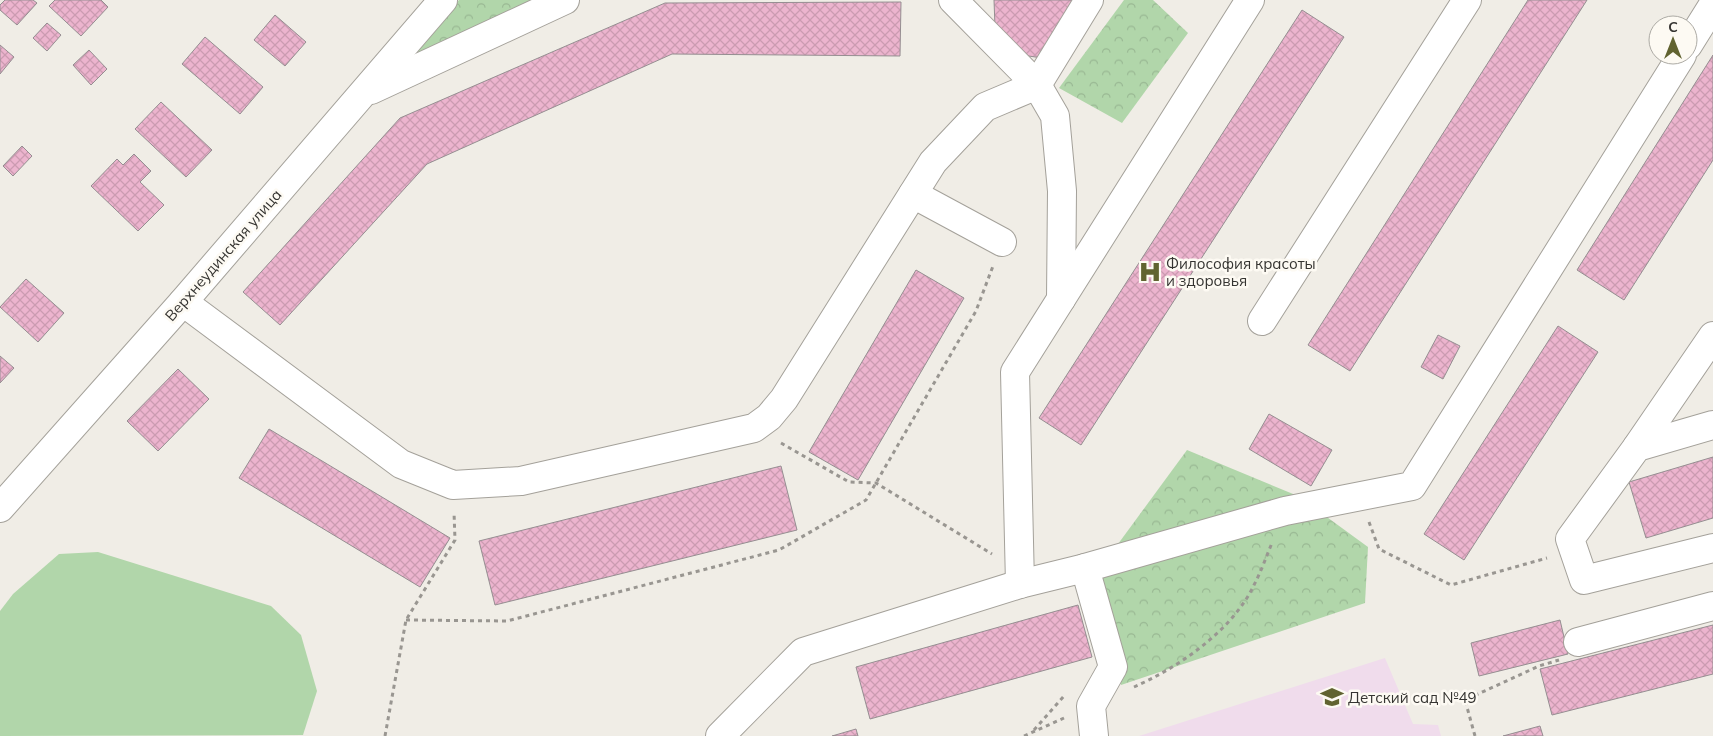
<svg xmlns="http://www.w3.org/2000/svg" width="1713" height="736" viewBox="0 0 1713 736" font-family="Mulish,sans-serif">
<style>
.education{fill:#f0dcec}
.grass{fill:#b1d6aa}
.forest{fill:url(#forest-crowns)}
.building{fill:url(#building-cross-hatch);stroke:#958e91}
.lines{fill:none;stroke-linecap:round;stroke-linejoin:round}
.minor-casing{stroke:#a4a19a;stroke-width:30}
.path{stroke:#999691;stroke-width:3;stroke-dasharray:4 4;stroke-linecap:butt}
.minor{stroke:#fff;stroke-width:28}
.labels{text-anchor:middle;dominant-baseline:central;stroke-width:5;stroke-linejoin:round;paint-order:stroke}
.street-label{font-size:15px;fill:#353431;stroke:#fdfaf3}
.poi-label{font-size:15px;fill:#353431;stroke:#fdfaf3;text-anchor:start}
</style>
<defs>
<pattern id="forest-crowns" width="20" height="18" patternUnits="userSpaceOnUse" patternTransform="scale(1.25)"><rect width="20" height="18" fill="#b1d6aa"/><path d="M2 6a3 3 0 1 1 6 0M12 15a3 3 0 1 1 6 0" fill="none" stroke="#99b893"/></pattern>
<pattern id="building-cross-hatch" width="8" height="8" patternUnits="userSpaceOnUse" patternTransform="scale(1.25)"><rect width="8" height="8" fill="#ecb4ce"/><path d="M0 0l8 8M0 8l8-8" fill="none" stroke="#cb9bb1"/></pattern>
</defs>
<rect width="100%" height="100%" fill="#f0ede6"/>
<path class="education" d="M1385,658L1413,724L1438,725L1441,736H1139Z"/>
<path class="grass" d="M98,552L271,606L301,635L317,691L303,735L0,736V611L13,594L59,554Z"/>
<g class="forest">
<path d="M459,0H547L397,71Z"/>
<path d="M1124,0H1153L1188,33L1122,123L1059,88Z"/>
<path d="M1187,450L1298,496L1368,547L1365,603L1121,685L1096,574Z"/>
</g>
<g class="building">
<path d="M5,0H33L37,3L17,25L0,10V5Z"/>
<path d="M55,0H101L108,7L81,36L49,6Z"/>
<path d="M994,0H1083L1042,58L1022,55L995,27Z"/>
<path d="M1528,0H1587L1350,371L1308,345Z"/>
<path d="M901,2L900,56L672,54L427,164L280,325L243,292L400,118L665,3Z"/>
<path d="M1302,10L1344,37L1081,445L1039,418Z"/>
<path d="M275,15L306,42L285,66L254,40Z"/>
<path d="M47,23L61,35L47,51L33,38Z"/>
<path d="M205,37L263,87L240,114L182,64Z"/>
<path d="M0,45L14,57L0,74Z"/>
<path d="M89,50L107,69L91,85L73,65Z"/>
<path d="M1713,55V160L1624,300L1577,270Z"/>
<path d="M161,102L212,150L186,177L135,129Z"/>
<path d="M22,146L32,156L13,176L3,166Z"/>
<path d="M134,154L151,171L140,182L164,205L138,231L91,186L117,159L123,165Z"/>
<path d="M916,270L964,298L858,480L809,452Z"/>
<path d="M26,279L64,313L38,342L0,307Z"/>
<path d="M1558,326L1598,352L1464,560L1424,534Z"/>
<path d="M1438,335L1460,346L1443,379L1421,367Z"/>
<path d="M0,356L14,368L0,383Z"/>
<path d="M178,369L209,399L158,451L127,421Z"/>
<path d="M1269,414L1332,450L1311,486L1249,449Z"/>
<path d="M269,429L450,538L420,587L239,478Z"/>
<path d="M1713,457V518L1646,538L1629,482Z"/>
<path d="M781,466L797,530L495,605L479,541Z"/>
<path d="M1078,605L1092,657L870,719L856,667Z"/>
<path d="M1560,620L1568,654L1479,676L1471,643Z"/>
<path d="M1713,625V674L1552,715L1540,669Z"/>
<path d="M1540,726L1543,736H1503Z"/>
<path d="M856,729L858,736H832Z"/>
</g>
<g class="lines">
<defs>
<g id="minor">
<path d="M953,0L1037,85L1055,116L1062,191L1061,299"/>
<path d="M1688,45L1713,5"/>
<path d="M371,90L565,0"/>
<path d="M913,194L1002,242"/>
<path d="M183,302L401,464L453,485L521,481L754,428L769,417L784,399L933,162L985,107L1037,85L1089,0"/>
<path d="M1262,321L1467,0"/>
<path d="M1713,425L1637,447L1570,539L1584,580L1713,548"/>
<path d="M1637,447L1713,336"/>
<path d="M0,508L183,302L443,0"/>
<path d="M1085,568L1113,667L1091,706L1094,736"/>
<path d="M1020,584L1015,372L1250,0"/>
<path d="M1578,642L1713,606"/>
<path d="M720,736L803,652L1020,584L1085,568L1285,511L1412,486L1682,55"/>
</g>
</defs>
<use href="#minor" class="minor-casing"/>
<g class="path">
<path d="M781,443L849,482L876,483L992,554"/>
<path d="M1369,522L1379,549L1451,585L1547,558"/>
<path d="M406,620L507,621L779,550L866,500L976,311L993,266"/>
<path d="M1134,687C1179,667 1232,631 1254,585C1261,572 1266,557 1272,543"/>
<path d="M1034,730L1064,696"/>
<path d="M385,736L406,620L455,540L454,512"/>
<path d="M1024,736L1064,718"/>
<path d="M1475,736L1465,700L1539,666L1559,660"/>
</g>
<use href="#minor" class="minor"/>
</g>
<defs>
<symbol id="hospital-bare" viewBox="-9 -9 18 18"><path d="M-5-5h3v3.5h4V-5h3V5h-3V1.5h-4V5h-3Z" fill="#616330" stroke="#fdfaf3" stroke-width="2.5" paint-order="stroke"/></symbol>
<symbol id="school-bare" viewBox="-9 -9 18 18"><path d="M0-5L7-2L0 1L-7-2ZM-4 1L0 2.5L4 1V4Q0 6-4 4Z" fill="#616330" stroke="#fdfaf3" stroke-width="2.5" paint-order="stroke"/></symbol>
</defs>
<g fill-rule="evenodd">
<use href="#hospital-bare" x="1134" y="256" width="32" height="32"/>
<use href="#school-bare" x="1316" y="681" width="32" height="32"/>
</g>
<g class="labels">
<g class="street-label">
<text transform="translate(223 255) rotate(-49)">Верхнеудинская улица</text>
</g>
<g class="poi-label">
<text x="1166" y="263">Философия красоты<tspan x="1166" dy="17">и здоровья</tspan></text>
<text x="1348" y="697">Детский сад №49</text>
</g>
</g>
<g transform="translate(1673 40)"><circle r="24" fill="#fdfaf3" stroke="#adaba5"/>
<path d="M0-4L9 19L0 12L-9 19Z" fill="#616330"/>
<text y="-8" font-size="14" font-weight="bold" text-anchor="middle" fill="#353431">С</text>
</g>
</svg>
